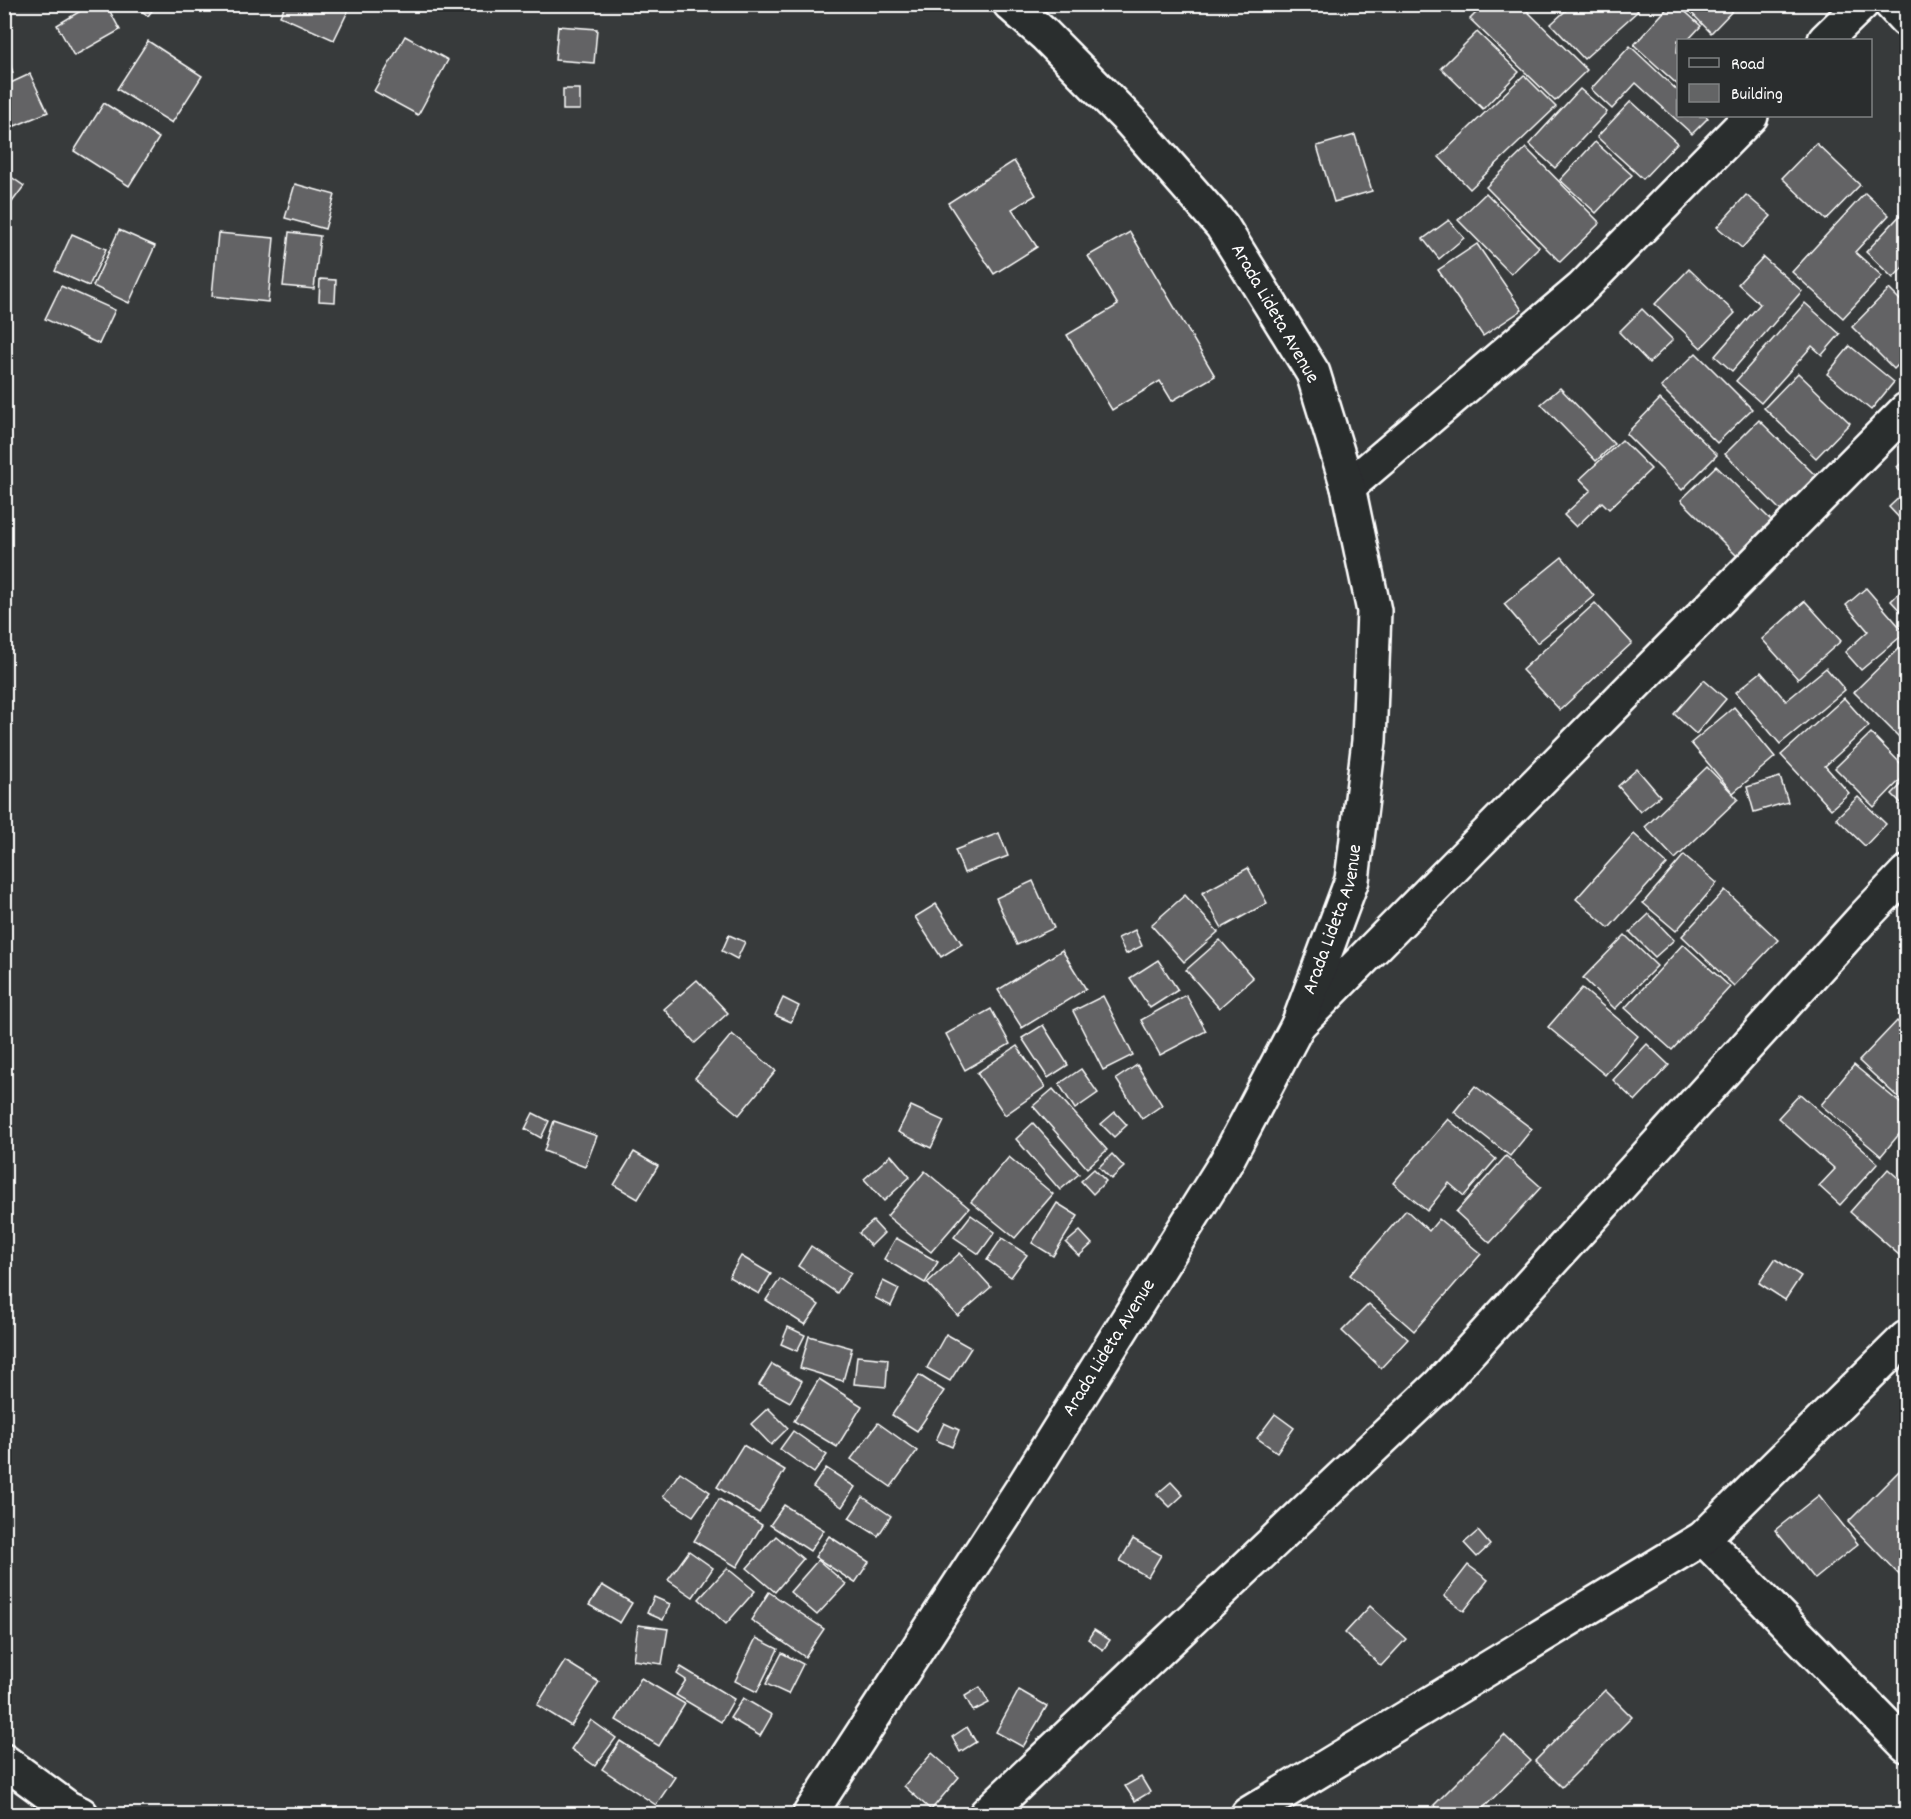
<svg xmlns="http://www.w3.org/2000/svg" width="1911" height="1819" viewBox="0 0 1911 1819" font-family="Dekko,sans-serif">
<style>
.building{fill:#636465;stroke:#fff;stroke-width:1.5}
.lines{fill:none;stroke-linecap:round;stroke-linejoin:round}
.minor-casing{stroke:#fff;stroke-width:38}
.trunk-casing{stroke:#fff;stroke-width:38}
.minor{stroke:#2a2d2e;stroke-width:33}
.trunk{stroke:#2a2d2e;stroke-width:33}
.labels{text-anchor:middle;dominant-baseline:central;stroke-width:4.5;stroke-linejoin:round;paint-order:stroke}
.street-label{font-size:20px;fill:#fff;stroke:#2a2d2e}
</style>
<rect width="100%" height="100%" fill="#373a3b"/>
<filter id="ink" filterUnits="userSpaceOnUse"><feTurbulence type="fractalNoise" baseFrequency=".0167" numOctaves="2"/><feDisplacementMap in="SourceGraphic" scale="12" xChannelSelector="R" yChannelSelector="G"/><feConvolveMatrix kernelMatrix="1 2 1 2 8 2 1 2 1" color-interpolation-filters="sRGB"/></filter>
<g filter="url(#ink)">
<g class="building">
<path d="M92,4H106L120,30L74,56L57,25Z"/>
<path d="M133,4H157L148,16Z"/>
<path d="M286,4H339L349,9L334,40L280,16Z"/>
<path d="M418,4H430L426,10Z"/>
<path d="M1485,4H1520L1587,70L1555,101L1470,19Z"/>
<path d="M1573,4H1632L1638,11L1584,59L1551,24Z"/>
<path d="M1671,4H1677L1701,26L1688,40H1678L1677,52L1678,54V85L1634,45Z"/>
<path d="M1683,4H1739L1711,33Z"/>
<path d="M558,26L597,29L594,63L555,60Z"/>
<path d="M1477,32L1519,72L1483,109L1441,68Z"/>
<path d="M405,36L448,60L418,115L374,91Z"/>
<path d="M148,41L202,76L172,123L117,89Z"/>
<path d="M4,46L13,73L4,76Z"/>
<path d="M1630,46L1678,91V116H1706L1708,118L1692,134L1636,83L1612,109L1591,89Z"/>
<path d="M30,74L48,112L15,126L4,103V86Z"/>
<path d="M1524,75L1556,107L1470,189L1439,157Z"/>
<rect x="563" y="89" width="17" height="21"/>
<path d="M1580,89L1607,112L1555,168L1529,144Z"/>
<path d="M1631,101L1677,143L1643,179L1597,137Z"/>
<path d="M104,103L159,138L129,186L74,151Z"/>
<path d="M1355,135L1372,191L1334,202L1317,146Z"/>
<path d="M1595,142L1632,175L1596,213L1560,180Z"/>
<path d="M1816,143L1860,185L1826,220L1782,178Z"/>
<path d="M1526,148L1600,223L1560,262L1486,187Z"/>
<path d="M1014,161L1036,195L1012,209L1037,247L994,274L948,203Z"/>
<path d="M4,172L24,186L4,213Z"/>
<path d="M295,184L335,195L325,229L285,218Z"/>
<path d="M1486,193L1539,247L1511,274L1458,220Z"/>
<path d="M1865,193L1889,215L1855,252L1882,276L1843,318L1792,272Z"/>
<path d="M1746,195L1771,216L1742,248L1717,227Z"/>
<path d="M1906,209V264L1893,278L1866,252Z"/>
<path d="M1449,220L1464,238L1439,259L1423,239Z"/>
<path d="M119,230L155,246L129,303L93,286Z"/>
<path d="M289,232L320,236L314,289L283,286Z"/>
<path d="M1130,232L1215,376L1172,401L1160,381L1112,410L1067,335L1118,305L1088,256Z"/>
<path d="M218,233L274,238L268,302L212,296Z"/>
<path d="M72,234L106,249L89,286L55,271Z"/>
<path d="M1477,244L1522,310L1483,336L1438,270Z"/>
<path d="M1763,257L1802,291L1732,371L1715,356L1760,304L1738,284Z"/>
<path d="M1689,269L1735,313L1701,348L1655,304Z"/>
<path d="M320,279L336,280L335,302L319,301Z"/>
<path d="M61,286L115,310L99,344L45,319Z"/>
<path d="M1889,289L1906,306V357L1894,369L1852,327Z"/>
<path d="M1805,303L1840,334L1822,355L1812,346L1761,403L1736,381Z"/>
<path d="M1642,309L1673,340L1649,363L1619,332Z"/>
<path d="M1850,346L1894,382L1871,410L1827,374Z"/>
<path d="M1696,353L1752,409L1717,443L1661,387Z"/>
<path d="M1798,373L1850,423L1816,458L1764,408Z"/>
<path d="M1560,388L1614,444L1596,461L1541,404Z"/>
<path d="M1660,399L1717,455L1682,490L1626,434Z"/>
<path d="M1759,420L1816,476L1781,511L1725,454Z"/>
<path d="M1622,440L1651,469L1609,509L1602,502L1576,527L1564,515L1591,490L1580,479Z"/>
<path d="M1906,459V477L1897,467Z"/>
<path d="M1716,466L1773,522L1738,557L1681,500Z"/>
<path d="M1906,491V525L1889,507Z"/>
<path d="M1562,557L1594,596L1537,643L1504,604Z"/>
<path d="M1906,586V617L1891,601Z"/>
<path d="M1866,588L1905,633L1861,670L1845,652L1868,631L1846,605Z"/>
<path d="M1805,601L1841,641L1798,679L1762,639Z"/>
<path d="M1595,603L1632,643L1560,710L1522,670Z"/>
<path d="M1906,641V701L1901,706L1906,712V744L1854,692Z"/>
<path d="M1826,668L1845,690L1780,744L1736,692L1761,672L1786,701Z"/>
<path d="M1704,680L1726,699L1696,734L1674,714Z"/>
<path d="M1844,698L1869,726L1825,766L1849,793L1831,809L1781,755Z"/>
<path d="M1734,707L1775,757L1733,793L1691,743Z"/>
<path d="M1871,733L1906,769V774L1874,807L1835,768Z"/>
<path d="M1707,767L1738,799L1675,859L1645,827Z"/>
<path d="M1637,769L1660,796L1640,812L1618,786Z"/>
<path d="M1780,777L1788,802L1754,812L1747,787Z"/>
<path d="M1906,780V808L1892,794Z"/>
<path d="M1858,797L1886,824L1865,846L1836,818Z"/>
<path d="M999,833L1008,856L964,873L955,850Z"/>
<path d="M1634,834L1667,864L1609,928L1576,899Z"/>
<path d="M1684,855L1717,883L1676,931L1643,903Z"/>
<path d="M1248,868L1267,903L1222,928L1202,893Z"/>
<path d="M1033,881L1054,928L1017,945L996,898Z"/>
<path d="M1725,890L1778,940L1734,986L1682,936Z"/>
<path d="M1185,895L1218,932L1184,962L1151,925Z"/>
<path d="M936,904L962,944L941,957L915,917Z"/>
<path d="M1649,914L1674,940L1655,957L1630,932Z"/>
<path d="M1135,930L1142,946L1126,954L1118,938Z"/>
<path d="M729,935L745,942L737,959L722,951Z"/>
<path d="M1625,935L1657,966L1615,1009L1583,978Z"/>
<path d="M1220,940L1253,978L1219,1008L1186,970Z"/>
<path d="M1683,944L1730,987L1672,1050L1625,1008Z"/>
<path d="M1062,950L1086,989L1022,1028L998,990Z"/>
<path d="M1158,960L1178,990L1150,1008L1130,978Z"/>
<path d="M697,980L728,1013L695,1043L664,1009Z"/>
<path d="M1582,988L1638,1036L1605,1075L1548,1027Z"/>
<path d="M1186,995L1206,1031L1160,1055L1141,1020Z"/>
<path d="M1103,996L1133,1055L1103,1070L1073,1011Z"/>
<path d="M783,998L799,1006L791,1022L775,1015Z"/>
<path d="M1906,1007V1022L1899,1015Z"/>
<path d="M991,1009L1010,1044L965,1070L946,1034Z"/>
<path d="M1897,1021L1906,1030V1105L1859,1061Z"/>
<path d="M1043,1025L1068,1065L1048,1078L1022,1038Z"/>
<path d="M732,1034L776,1071L739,1115L695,1078Z"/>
<path d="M1647,1044L1669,1065L1635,1101L1613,1080Z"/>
<path d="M1017,1046L1045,1087L1005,1115L977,1073Z"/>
<path d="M1137,1065L1162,1105L1142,1119L1116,1079Z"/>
<path d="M1854,1065L1906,1108V1126L1881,1156L1821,1105Z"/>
<path d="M1081,1069L1098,1093L1075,1109L1059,1084Z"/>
<path d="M1475,1086L1532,1129L1510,1156L1454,1112Z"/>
<path d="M1053,1089L1107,1150L1087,1168L1033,1106Z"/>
<path d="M1800,1094L1878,1163L1840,1205L1819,1186L1835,1169L1778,1118Z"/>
<path d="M911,1106L944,1121L931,1148L898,1132Z"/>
<path d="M1115,1112L1127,1125L1114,1137L1101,1124Z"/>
<path d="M533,1113L549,1121L541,1138L525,1129Z"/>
<path d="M1448,1119L1496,1159L1464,1196L1449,1183L1427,1211L1393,1183Z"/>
<path d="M554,1121L597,1136L585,1167L544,1151Z"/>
<path d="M1033,1123L1079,1174L1060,1190L1016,1139Z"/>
<path d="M634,1152L658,1166L638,1199L614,1185Z"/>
<path d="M1112,1154L1124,1167L1111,1179L1099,1167Z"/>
<path d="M891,1155L910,1177L884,1201L864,1179Z"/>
<path d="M1506,1156L1541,1187L1490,1243L1456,1212Z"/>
<path d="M1009,1157L1053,1194L1015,1238L971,1202Z"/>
<path d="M1094,1169L1106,1181L1093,1194L1081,1181Z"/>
<path d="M1888,1169L1906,1185V1261L1850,1212Z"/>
<path d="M925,1171L969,1208L931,1252L887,1216Z"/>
<path d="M1057,1203L1078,1216L1053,1256L1032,1243Z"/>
<path d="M1406,1210L1429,1231L1439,1219L1481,1254L1414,1331L1350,1275Z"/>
<path d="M971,1215L995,1232L979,1254L954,1237Z"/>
<path d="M873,1221L884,1233L871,1246L859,1233Z"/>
<path d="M1080,1231L1092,1244L1079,1256L1066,1243Z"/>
<path d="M896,1238L938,1262L925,1283L884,1259Z"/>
<path d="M1002,1238L1027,1255L1011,1277L987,1260Z"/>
<path d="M811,1246L851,1273L837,1293L798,1266Z"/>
<path d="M960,1253L991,1287L958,1316L927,1283Z"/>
<path d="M741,1256L771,1274L759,1294L729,1277Z"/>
<path d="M1775,1259L1801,1276L1785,1300L1759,1283Z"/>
<path d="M780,1279L819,1305L805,1325L766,1300Z"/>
<path d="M883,1281L899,1289L891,1306L875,1298Z"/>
<path d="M1369,1304L1408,1339L1381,1368L1342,1331Z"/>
<path d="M788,1327L805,1335L797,1351L781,1344Z"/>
<path d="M946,1334L971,1348L950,1381L927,1368Z"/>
<path d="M809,1336L852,1348L843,1381L800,1368Z"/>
<path d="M857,1356L888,1359L886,1387L854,1384Z"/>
<path d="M772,1364L802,1381L790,1402L759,1385Z"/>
<path d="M919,1375L944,1391L917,1431L892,1415Z"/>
<path d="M819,1379L862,1406L837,1447L794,1421Z"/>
<path d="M768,1408L788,1428L771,1445L751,1424Z"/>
<path d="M1275,1414L1294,1428L1277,1452L1257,1438Z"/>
<path d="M878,1423L917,1451L891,1487L851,1459Z"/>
<path d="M944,1423L959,1430L952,1447L936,1440Z"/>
<path d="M793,1431L827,1455L814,1473L780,1449Z"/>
<path d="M743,1445L785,1470L759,1513L717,1487Z"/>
<path d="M1906,1464V1582L1848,1522Z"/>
<path d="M826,1468L855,1487L842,1507L813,1487Z"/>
<path d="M680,1472L710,1492L693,1516L663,1496Z"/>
<path d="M1171,1482L1183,1495L1170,1507L1157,1494Z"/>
<path d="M1819,1495L1858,1544L1815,1579L1775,1530Z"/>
<path d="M863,1497L891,1516L878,1536L849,1518Z"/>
<path d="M719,1499L762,1525L737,1567L694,1541Z"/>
<path d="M784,1505L824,1530L810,1551L770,1525Z"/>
<path d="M1478,1531L1490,1545L1477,1557L1464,1543Z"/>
<path d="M776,1536L803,1559L775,1592L747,1568Z"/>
<path d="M829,1536L869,1562L855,1583L815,1557Z"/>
<path d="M1133,1539L1161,1555L1148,1577L1120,1561Z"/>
<path d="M689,1551L713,1568L693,1597L668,1580Z"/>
<path d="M818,1560L846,1584L817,1615L790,1592Z"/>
<path d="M1468,1565L1488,1580L1464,1611L1444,1596Z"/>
<path d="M727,1568L755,1591L726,1624L699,1599Z"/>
<path d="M602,1585L632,1603L620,1623L589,1605Z"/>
<path d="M769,1592L824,1629L805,1657L751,1620Z"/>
<path d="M654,1597L670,1604L663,1620L647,1613Z"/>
<path d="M1370,1606L1406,1639L1381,1666L1345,1633Z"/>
<path d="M638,1625L668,1629L662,1664L633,1660Z"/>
<path d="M1094,1630L1110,1640L1103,1650L1088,1639Z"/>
<path d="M756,1638L778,1649L757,1692L735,1681Z"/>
<path d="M782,1653L803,1664L788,1694L766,1684Z"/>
<path d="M565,1661L599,1682L571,1726L537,1705Z"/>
<path d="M681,1667L734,1699L721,1722L676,1695L686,1680L677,1674Z"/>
<path d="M641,1678L685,1704L659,1746L616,1720Z"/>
<path d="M980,1687L989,1703L973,1711L965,1696Z"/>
<path d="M1019,1690L1047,1706L1023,1747L996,1732Z"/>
<path d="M1605,1690L1632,1717L1562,1787L1535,1761Z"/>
<path d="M743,1698L772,1715L760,1736L730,1718Z"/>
<path d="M591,1720L616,1738L595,1766L571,1749Z"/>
<path d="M967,1727L976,1742L960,1752L952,1737Z"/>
<path d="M1504,1735L1531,1761L1477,1814H1443L1434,1805Z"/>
<path d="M620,1741L675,1777L656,1805L602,1769Z"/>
<path d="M932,1753L959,1777L931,1810L904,1786Z"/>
<path d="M1141,1777L1150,1792L1135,1801L1125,1786Z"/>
</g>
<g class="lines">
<defs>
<g id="minor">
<path d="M1891,4L1906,20"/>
<path d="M1825,40L1862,4"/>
<path d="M1348,487L1582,288L1751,116"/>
<path d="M1298,1025L1906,410"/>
<path d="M1703,1538L1906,1745"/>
<path d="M4,1761L68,1808L81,1814"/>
<path d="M986,1814L1439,1385L1865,916L1906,873"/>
<path d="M1248,1814L1703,1538L1906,1338"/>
</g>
<g id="trunk">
<path id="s1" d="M810,1814L1023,1487L1226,1162L1298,1025L1352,880L1369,741L1374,611L1348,487L1313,373L1222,226L1130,121L1045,35L1010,4"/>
</g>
</defs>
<use href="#minor" class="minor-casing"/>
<use href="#trunk" class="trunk-casing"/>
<use href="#minor" class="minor"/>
<use href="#trunk" class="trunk"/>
</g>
</g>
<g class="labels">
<g class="street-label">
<text transform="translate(1274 314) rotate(60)">Arada Lideta Avenue</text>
<text stroke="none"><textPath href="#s1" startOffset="1040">Arada Lideta Avenue</textPath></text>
<text stroke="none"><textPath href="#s1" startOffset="554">Arada Lideta Avenue</textPath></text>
</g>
</g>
<rect width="1911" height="1819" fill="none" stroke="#2a2d2e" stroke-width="24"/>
<rect x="12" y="12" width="1887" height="1795" fill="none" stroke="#fff" stroke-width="2" filter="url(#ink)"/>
<rect x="1677" y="39" width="195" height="78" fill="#2a2d2e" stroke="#7f8182" stroke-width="1.5"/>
<rect x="1689" y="58" width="30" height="9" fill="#2a2d2e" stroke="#7f8182" stroke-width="1.5"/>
<text x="1731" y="69" font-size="18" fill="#ffffff">Road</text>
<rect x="1689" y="84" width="30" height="18" fill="#636465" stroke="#7f8182" stroke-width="1.5"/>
<text x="1731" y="99" font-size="18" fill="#ffffff">Building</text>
</svg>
